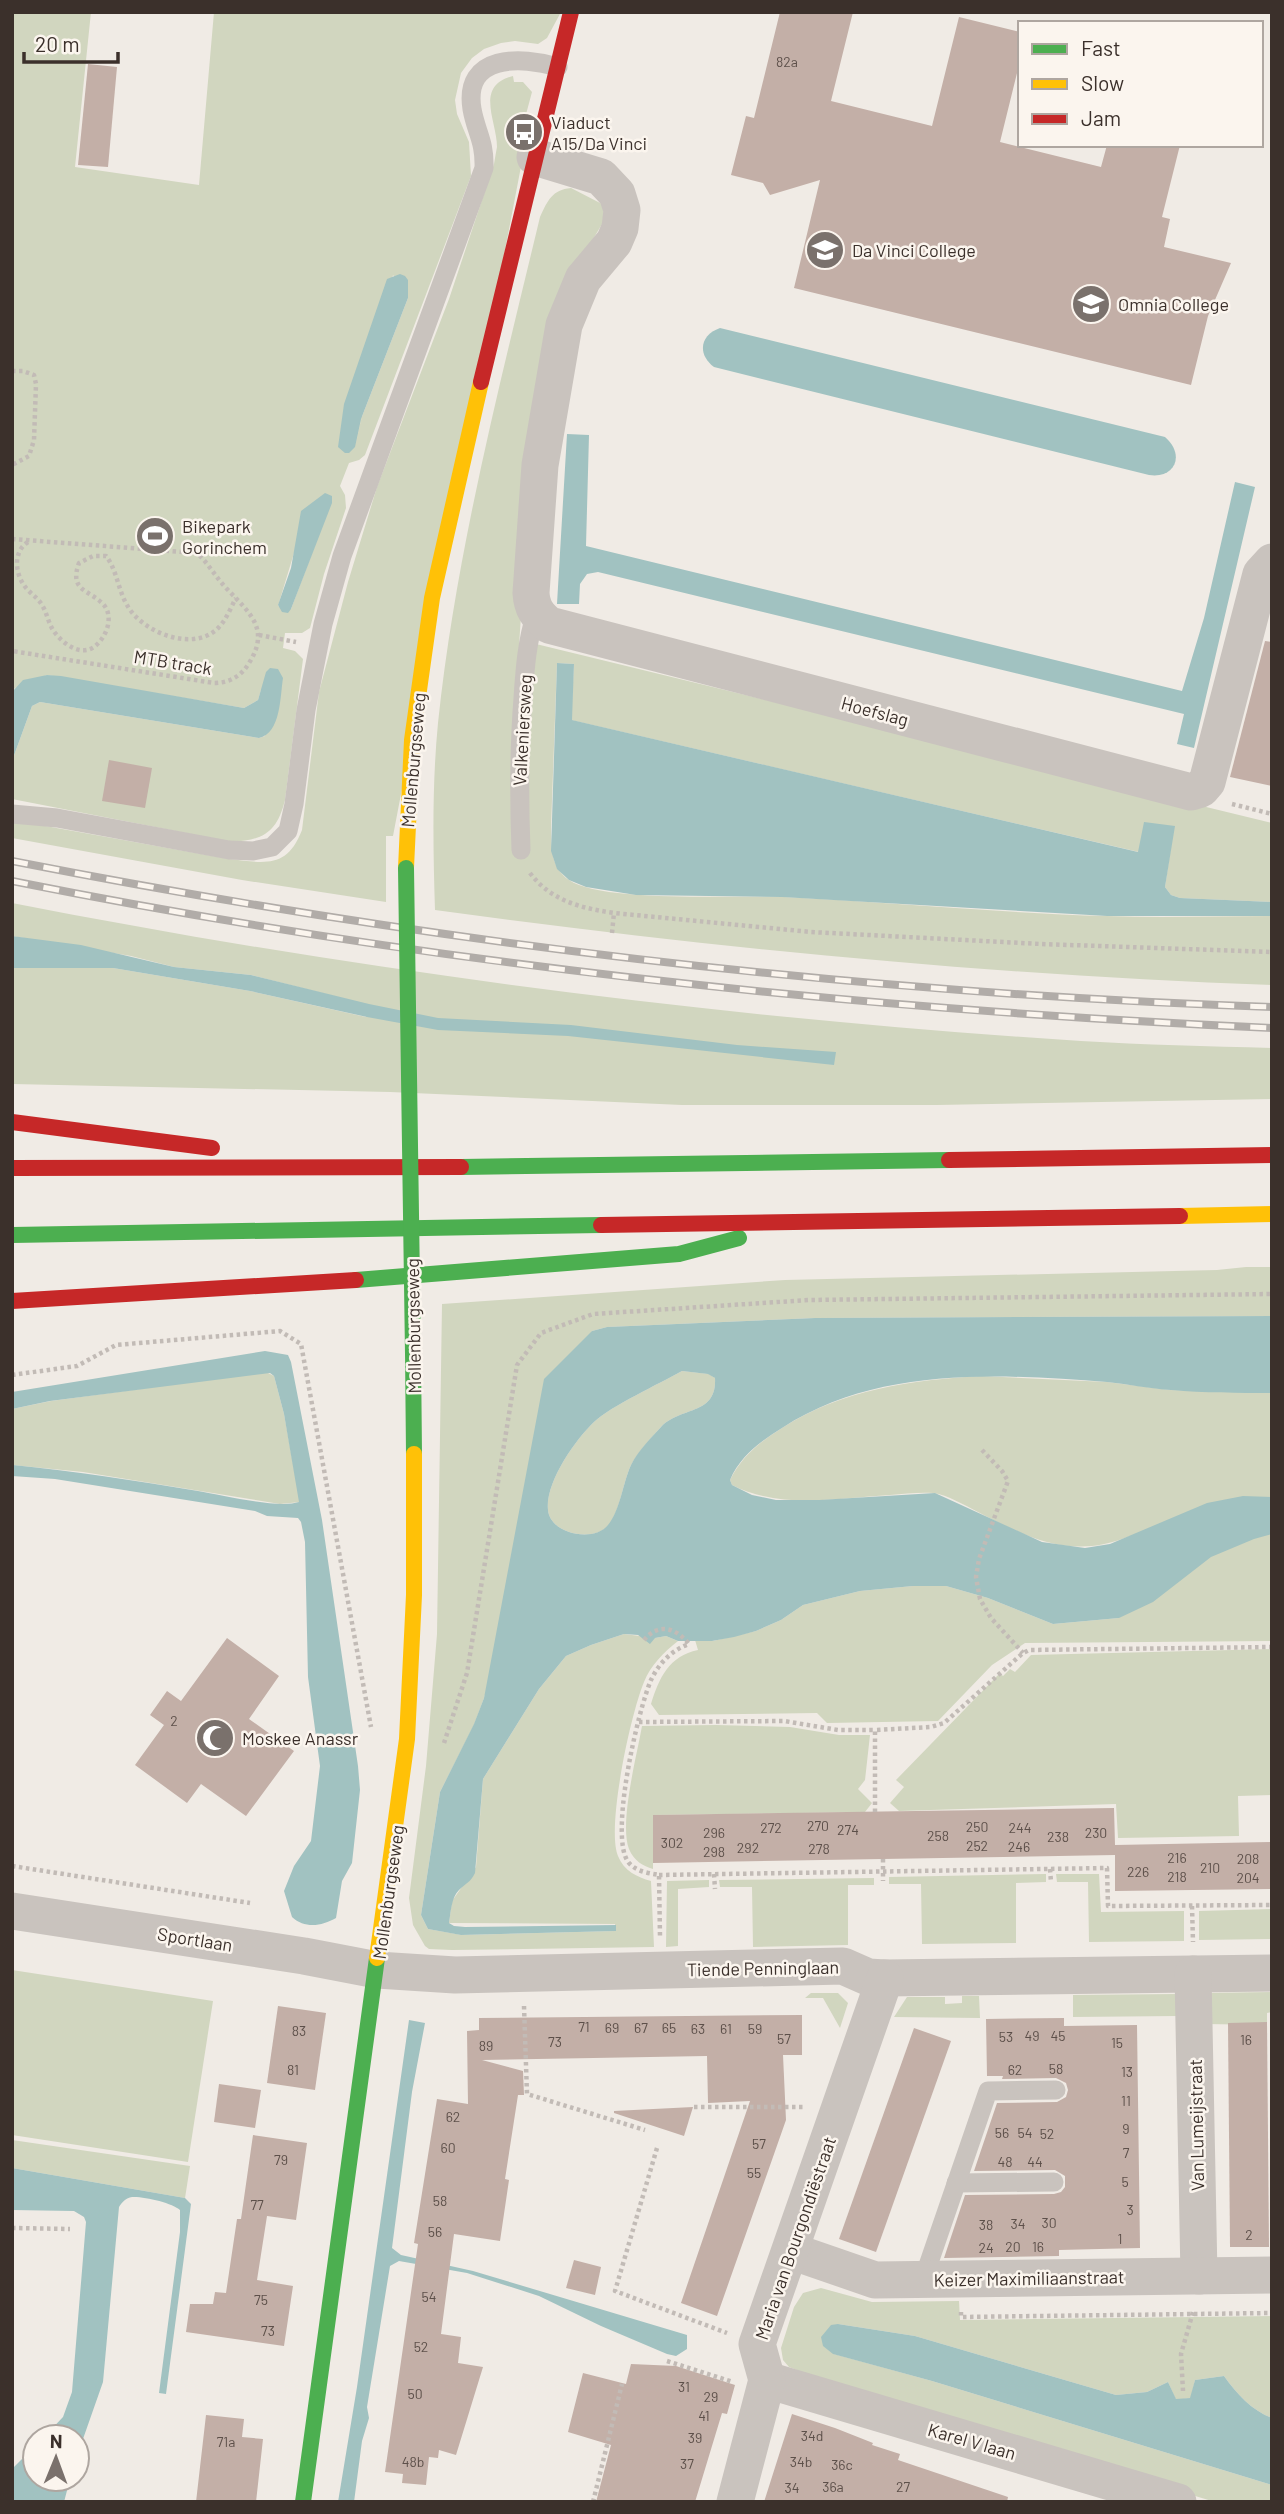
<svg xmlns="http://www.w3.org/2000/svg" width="1284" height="2514" viewBox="0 0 1284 2514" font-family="Barlow,sans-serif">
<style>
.green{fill:#d1d6bf;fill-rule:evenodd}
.water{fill:#a1c2c1;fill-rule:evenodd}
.building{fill:#c3afa7}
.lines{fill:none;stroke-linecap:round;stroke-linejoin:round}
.path{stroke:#c2bbb6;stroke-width:4.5;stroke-dasharray:3.5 3.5;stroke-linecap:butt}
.lane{stroke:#c9c3be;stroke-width:19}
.street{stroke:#c9c3be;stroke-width:37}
.fast{stroke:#4caf50;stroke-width:16}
.slow{stroke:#ffc107;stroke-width:16}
.jam{stroke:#c62828;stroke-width:16}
.rail-casing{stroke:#b1aca8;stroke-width:8}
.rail{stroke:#fbf5ee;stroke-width:5;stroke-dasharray:16;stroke-linecap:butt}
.fast-bridge{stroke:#4caf50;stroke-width:16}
.labels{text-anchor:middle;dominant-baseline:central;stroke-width:5;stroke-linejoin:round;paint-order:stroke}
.number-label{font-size:14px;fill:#5d504a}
.poi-label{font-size:18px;fill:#3b302b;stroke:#fbf5ee;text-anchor:start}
.street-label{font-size:18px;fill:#3b302b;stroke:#fbf5ee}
</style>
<rect width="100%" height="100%" fill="#f0ebe5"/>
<g class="green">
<path d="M12,12H91L75,167L199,185L214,12H561L547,38L538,44L515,41L501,43L484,49L472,58L461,73L455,100L457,114L469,142L471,176L365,455L359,460L349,463L340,486L345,495L346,508L324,574L310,628L302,633H285L283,648L295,651L303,659L285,800C277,832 264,840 232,842L12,799V761L32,706L40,702L259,738L265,736L261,690L258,700L244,708L47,675L15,688L12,692ZM393,275L408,298L361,419L355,447ZM332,500L291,609L278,606L294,553Z"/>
<path d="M513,76L514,82H523L532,92L521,133L527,135L393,836H386V902L242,880L12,838V820L229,859C265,863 287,869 302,830L319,692L348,582L377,487L449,299L494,164C495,158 496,152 497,147C497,121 474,86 513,76Z"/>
<path d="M571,188L602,204L605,219L586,251L531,464L519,646L525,751L536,644L1272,823V902L1180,898L1171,895L1165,887L1174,826L1139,852L571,720L574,664L557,663L551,827C551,847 551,868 569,880C602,903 738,895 784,897C892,902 999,913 1107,916C1162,918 1217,916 1272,916V985C992,975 713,948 435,910C433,848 432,784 438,723C456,552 500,384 540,217C548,200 552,190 571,188Z"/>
<path d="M12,903C365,972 722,1018 1081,1041C1144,1045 1208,1046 1272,1048V1099L937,1105H682L390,1092L12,1084V968H113L250,991L366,1017L369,1005L251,975L174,967L131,956L12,936Z"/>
<path d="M1246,1267H1272V1316L815,1318L607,1327L592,1331L484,1698L474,1725L440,1792L421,1915L428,1929L462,1935L616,1931L615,1924L449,1923L452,1901L476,1867L483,1779L539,1689L566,1656L591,1645L624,1634L655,1638L666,1636L678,1641C663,1653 651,1665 644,1682C631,1713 606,1827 618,1856C624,1871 637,1877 651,1881L654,1947L452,1950L429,1949L425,1946L413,1925L409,1898L426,1766L437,1634L442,1304L785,1280L1217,1270Z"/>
<path d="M682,1371L709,1374L715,1378C717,1416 680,1406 661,1427C650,1439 639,1451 631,1465C623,1482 620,1511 609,1525C594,1543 550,1534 548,1510C545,1483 575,1440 594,1422C611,1406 659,1384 682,1371Z"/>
<path d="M266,1372L274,1376L284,1414L300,1502L280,1504L83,1472L12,1465V1409L51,1401Z"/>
<path d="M982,1376L1107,1382L1170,1390L1272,1393V1641L1025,1643L992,1665L938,1721L827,1723L817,1713L659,1715L651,1704C659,1678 669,1656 698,1650L695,1640L713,1641L756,1631L781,1620L803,1605L860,1591L913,1586H946L988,1598L1053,1624L1119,1618L1130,1536C1072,1560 1030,1539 978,1512C964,1505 948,1495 933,1493C919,1492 904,1494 890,1495C836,1498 782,1510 732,1485L730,1480C742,1456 760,1442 782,1428C843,1389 911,1380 982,1376Z"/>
<path d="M1272,1649V1795L1238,1796L1239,1836L1118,1838L1116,1804L899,1811L890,1803L904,1787L896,1780L1000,1673L1003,1676L1010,1669L1015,1672L1031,1655Z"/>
<path d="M716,1725L790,1727L839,1735H870L865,1780L858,1789L872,1803L865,1812L653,1815V1869C643,1866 634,1861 629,1849C619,1823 637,1755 642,1726Z"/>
<path d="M1046,1874V1882L1016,1883V1943L922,1944L921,1884H889V1877Z"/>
<path d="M1056,1874H1099L1101,1912L1184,1911V1941L1089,1942L1088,1882H1057Z"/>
<path d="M874,1878V1885H848V1945L753,1947L752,1887H720L719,1880Z"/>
<path d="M709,1880V1887L678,1889V1946L666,1947L667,1881Z"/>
<path d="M1272,1909V1939L1199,1940V1911Z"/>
<path d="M12,1970L213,2001L188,2162L12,2135Z"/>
<path d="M1272,1992V2012L1267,2013V2025L1206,2024L1205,1993Z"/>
<path d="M811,1993H838L848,2003L840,2028L823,1998H805Z"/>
<path d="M1178,1994V2016L1073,2017V1995Z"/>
<path d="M962,1996H979L980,2018L894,2017L907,1997H945V2004L962,2003Z"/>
<path d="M12,2140L190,2166L185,2198L12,2168Z"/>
<path d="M821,2288L872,2302L959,2301L960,2320L1272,2316V2418C1251,2410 1237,2394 1224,2376L1195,2380L1191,2398L1176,2400L1168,2382L1147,2392L1116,2395L915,2336L838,2324L834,2354L932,2381L1272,2485V2502H1215L859,2394L789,2367L783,2360L781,2348L794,2307L803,2293Z"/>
</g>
<g class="water">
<path d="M400,274L405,276L408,280V298L361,419L355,447L349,453H345L338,447L344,404L387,279Z"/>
<path d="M720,328L1165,437C1185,454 1176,479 1149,475L714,367C697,354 700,335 720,328Z"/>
<path d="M567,434L589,435L586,546L1182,691L1204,618L1235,482L1255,487L1194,748L1177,744L1184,714L598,572L587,574L580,584L579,604H557Z"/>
<path d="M325,493L332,496V503L291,609L288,613L282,612L278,605L291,568L301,511Z"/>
<path d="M557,663L574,664L572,720L1138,852L1144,822L1175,826L1165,887L1171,895L1180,898L1272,902V916H1107L782,897L636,895L586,887L569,880L557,869L551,851Z"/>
<path d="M270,668L278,669L283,678C280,697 281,733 259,738L40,702L32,706L12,761V692L23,680L47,675L61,676L244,708L258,700L266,672Z"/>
<path d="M12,936L81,945L174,967L251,975L369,1004L438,1018L571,1025L737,1045L836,1052L834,1065L568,1036L438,1030L367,1017L250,991L113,968H12Z"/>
<path d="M1272,1316V1393C1238,1393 1204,1393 1171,1390C1150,1389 1129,1384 1107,1382C998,1374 878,1366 782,1428C761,1441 740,1456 730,1480L732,1485L752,1495L776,1500H819L935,1493L1042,1542L1085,1548L1110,1544L1207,1503L1243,1496L1272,1497V1534L1254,1539L1211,1557L1153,1602L1119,1618L1053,1624L988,1598L946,1586H913L860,1591L803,1605L781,1620L756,1631L734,1637L712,1641H678L666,1636L655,1638L650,1644L638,1635L624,1634L591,1645L566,1656L539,1689L483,1779L475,1873C470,1883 467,1882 459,1890C451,1898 451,1912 449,1923L454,1926L465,1927L616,1925V1931L461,1935L428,1929L421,1915L440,1792L474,1724L484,1698L544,1379L592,1331L607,1327L815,1318ZM682,1371L708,1374L715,1378C717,1416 680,1406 661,1427C650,1439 638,1451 631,1465C623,1482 620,1511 608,1525C594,1543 550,1534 548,1510C545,1483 575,1440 594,1422C611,1406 659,1384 682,1371Z"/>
<path d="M265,1351L288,1355L291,1362L322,1520L358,1766L360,1790L352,1863L342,1881L336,1918C322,1926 305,1929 292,1917L284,1891L294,1866L311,1841L320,1766L308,1677L305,1542L301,1522L298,1518L267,1516L255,1511L55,1479L12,1476L13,1465C75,1471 137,1481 198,1491C223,1495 278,1509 299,1502L284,1414L274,1376L270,1373L50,1401L12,1409V1392Z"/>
<path d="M409,2020L425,2023L412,2092L392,2248L401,2255L473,2271L687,2335V2349L676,2356L667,2354L601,2326L539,2296L467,2273L399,2261L390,2266L367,2407L369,2418L362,2441L354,2502H338L357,2387Z"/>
<path d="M12,2168L185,2198L191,2204L166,2394L159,2393L180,2232V2210C173,2203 143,2196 132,2197C126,2198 122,2202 119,2207L103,2382L77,2456V2437H44L63,2417L72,2392L86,2222L84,2217L74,2211L12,2210Z"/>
<path d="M838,2324L915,2336L1116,2395L1147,2392L1168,2382L1176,2399L1190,2398L1195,2380L1224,2376C1237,2394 1251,2410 1272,2418V2485L932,2381L833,2354L823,2346L821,2337L831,2325Z"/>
<path d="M35,2446V2479H70L64,2502H12V2469Z"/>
</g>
<g class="building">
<path d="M780,12H853L831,101L932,126L959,17L1020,32V61L1000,142L1101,167L1107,145H1180L1162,217L1170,219L1164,247L1231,263L1208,316L1191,385L794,288L820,180L770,195L763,183L731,175L746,116L754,118Z"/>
<path d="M88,64L117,67L108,167L78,165Z"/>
<path d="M1265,641L1272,642V786L1230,777Z"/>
<path d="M109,760L152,768L145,808L102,801Z"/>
<path d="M227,1638L279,1676L249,1719L294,1751L246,1816L201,1784L187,1803L135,1765L164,1725L150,1715L167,1691L181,1701Z"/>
<path d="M1114,1808L1115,1845L1270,1842L1271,1889L1115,1891V1855L653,1863V1815Z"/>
<path d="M278,2006L326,2013L315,2090L267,2083Z"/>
<path d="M802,2015V2055H783L786,2120L717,2316L681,2303L750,2101L708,2103L707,2056L482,2060L523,2071L524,2095H518L505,2179L509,2180L500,2241L454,2234L441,2334L461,2337L458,2363L483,2367L456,2455L439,2450L438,2458L429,2457L426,2485L402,2483L403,2474L385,2472L418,2244L414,2243L437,2099L468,2104L467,2031L479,2030V2018Z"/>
<path d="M1064,2018V2026L1137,2025L1140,2248L1059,2250V2256L944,2258L965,2195L1054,2194L1061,2192L1065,2187V2176L1055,2170L974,2171L997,2103L1057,2102L1066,2097L1068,2090L1066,2083L1056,2078L1002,2079L1003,2076H987L986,2019Z"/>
<path d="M1267,2022L1269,2247H1230L1228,2023Z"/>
<path d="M914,2028L951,2041L876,2252L839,2239Z"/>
<path d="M219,2084L261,2090L255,2128L214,2122Z"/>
<path d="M693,2107L684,2136L614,2113V2111Z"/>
<path d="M253,2135L307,2143L296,2220L267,2216L257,2280L293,2286L284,2346L186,2332L190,2304H213L215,2292L226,2293L237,2219H241Z"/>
<path d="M574,2260L601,2267L595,2295L566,2288Z"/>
<path d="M631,2364L676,2366L735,2385L727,2414L722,2413L695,2502H596L611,2445L568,2432L583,2373L626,2384Z"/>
<path d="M792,2414L835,2428L873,2443L872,2445L900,2454L898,2460L1008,2497L1007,2502H764Z"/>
<path d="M206,2415L244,2419L242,2437L263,2439L256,2502H196Z"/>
</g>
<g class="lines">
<g class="path">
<path d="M12,371H23L34,375L36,384L34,440L29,456L12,465"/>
<path d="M12,539L197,553C209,564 216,578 228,590C251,614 270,630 249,663C241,677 228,683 214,683L12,651"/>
<path d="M28,542C12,552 15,576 27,589C32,595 38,598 42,605C47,613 48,622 53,630C61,642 79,657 94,647C106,638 115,617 103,604C88,589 69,591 79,563L93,556H106C117,570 118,590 127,605C142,633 196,654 220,626C227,618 231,607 236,598"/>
<path d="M259,635L296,642"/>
<path d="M1232,804L1272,814"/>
<path d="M530,873C551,901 581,908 614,913L811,932L1041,944L1272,952"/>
<path d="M612,933L614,913"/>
<path d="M12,1375L77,1366L116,1345L280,1331L301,1344L371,1727"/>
<path d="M982,1450L1002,1471L1008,1481L979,1559L976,1577L980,1599L991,1618L1023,1653"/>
<path d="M644,1640C659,1622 676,1628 689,1644C672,1650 659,1663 651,1680C638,1710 608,1839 629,1863C637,1872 649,1873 659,1875L660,1937"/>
<path d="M639,1722L784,1721L838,1730H875"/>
<path d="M444,1743L467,1673L517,1365L541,1333L593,1314L809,1300L1272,1294"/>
<path d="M875,1812V1730L931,1727L944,1723L1023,1653L1029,1650L1272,1647"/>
<path d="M883,1859V1881"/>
<path d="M12,1866L250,1903"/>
<path d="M1050,1869L1051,1882"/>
<path d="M714,1874L715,1889"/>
<path d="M659,1875L1107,1868L1108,1906L1272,1905"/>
<path d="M1192,1906L1193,1942"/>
<path d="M524,2006L527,2094L645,2130"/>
<path d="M694,2107H805"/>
<path d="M657,2148L615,2291L727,2333"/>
<path d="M12,2228L70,2229"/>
<path d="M961,2312V2317L1272,2313"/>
<path d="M667,2361L733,2382"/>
<path d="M1183,2391L1181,2354L1193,2312"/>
<path d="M593,2502L622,2384"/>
</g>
<g class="lane">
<path d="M12,814L57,818L229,850L253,851L272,847L288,831L294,804L306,710L323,624L342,556L484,168C485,141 476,132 472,109C463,54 521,56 558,67"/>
<path d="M521,850C519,799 519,749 523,698C525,668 527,641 536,613"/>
<path d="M956,2183L1054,2182"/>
<path d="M923,2280L988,2091L1056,2090"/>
</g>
<g class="street">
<path d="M535,157L601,177L617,194L622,210L620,228L614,242L583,279L564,325L540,465L531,593C532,608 537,615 549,625L1191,792L1201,789L1207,782L1261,574L1272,562"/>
<path d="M12,1911L304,1956L377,1970L455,1975L843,1966L868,1977L885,1978L1272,1973"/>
<path d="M1193,1974L1199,2276"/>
<path d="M791,2251L875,2280L1272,2275"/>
<path d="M767,2380L1178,2502"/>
<path d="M735,2502L767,2380L757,2344L885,1978"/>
</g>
<g class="fast">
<path d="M461,1167L949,1160"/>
<path d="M12,1235L601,1225"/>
<path d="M356,1280L679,1254L739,1238"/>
<path d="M413,1353L414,1454"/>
<path d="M303,2502L377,1958"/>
</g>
<g class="slow">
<path d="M406,868L412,740L432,598L481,382"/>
<path d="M1180,1216L1272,1214"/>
<path d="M377,1958L407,1739L414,1595V1454"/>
</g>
<g class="jam">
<path d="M481,382L571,12"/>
<path d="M12,1122L212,1148"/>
<path d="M949,1160L1272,1155"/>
<path d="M12,1168L461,1167"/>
<path d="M601,1225L1180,1216"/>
<path d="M12,1301L356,1280"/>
</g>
<defs>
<g id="rail">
<path d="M12,861C427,942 849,993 1272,1007"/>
<path d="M12,881C428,964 849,1009 1272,1028"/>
</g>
</defs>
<use href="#rail" class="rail-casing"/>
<use href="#rail" class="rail"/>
<path class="fast-bridge" d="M406,868L413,1353"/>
</g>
<defs>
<symbol id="bus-disc" viewBox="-11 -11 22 22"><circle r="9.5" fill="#7a716c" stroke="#fbf5ee"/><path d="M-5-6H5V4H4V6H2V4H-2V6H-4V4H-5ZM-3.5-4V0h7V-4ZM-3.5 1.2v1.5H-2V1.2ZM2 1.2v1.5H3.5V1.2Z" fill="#fff"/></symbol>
<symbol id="university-disc" viewBox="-11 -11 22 22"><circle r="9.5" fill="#7a716c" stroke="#fbf5ee"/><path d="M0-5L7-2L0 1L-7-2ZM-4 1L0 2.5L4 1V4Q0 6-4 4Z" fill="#fff"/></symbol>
<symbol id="school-disc" viewBox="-11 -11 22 22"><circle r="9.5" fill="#7a716c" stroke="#fbf5ee"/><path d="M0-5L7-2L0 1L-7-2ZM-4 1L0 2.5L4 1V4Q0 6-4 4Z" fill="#fff"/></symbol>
<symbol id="stadium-disc" viewBox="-11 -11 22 22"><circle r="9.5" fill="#7a716c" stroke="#fbf5ee"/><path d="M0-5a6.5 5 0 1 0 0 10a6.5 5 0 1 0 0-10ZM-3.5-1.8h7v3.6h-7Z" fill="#fff"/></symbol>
<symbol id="mosque-disc" viewBox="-11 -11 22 22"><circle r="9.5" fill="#7a716c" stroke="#fbf5ee"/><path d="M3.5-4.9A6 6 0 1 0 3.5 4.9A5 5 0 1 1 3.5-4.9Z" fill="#fff"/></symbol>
</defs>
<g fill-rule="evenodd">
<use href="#bus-disc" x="502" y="110" width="44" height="44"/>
<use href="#university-disc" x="803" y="228" width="44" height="44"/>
<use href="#school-disc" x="1069" y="282" width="44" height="44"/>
<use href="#stadium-disc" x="133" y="514" width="44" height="44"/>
<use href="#mosque-disc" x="193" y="1716" width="44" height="44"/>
</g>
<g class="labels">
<g class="number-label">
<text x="787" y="61">82a</text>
<text x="174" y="1720">2</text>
<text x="818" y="1825">270</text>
<text x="977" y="1826">250</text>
<text x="771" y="1827">272</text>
<text x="1020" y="1827">244</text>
<text x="848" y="1829">274</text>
<text x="714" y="1832">296</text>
<text x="1096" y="1832">230</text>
<text x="938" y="1835">258</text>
<text x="1058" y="1836">238</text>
<text x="672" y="1842">302</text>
<text x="977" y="1845">252</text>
<text x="1019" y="1846">246</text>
<text x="748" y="1847">292</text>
<text x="819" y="1848">278</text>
<text x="714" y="1851">298</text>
<text x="1177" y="1857">216</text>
<text x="1248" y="1858">208</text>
<text x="1210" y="1867">210</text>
<text x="1138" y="1871">226</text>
<text x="1177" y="1876">218</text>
<text x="1248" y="1877">204</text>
<text x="584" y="2026">71</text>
<text x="612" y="2027">69</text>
<text x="641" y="2027">67</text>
<text x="669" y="2027">65</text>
<text x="698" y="2028">63</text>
<text x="726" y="2028">61</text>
<text x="755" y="2028">59</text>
<text x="299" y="2030">83</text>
<text x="1032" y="2035">49</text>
<text x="1058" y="2035">45</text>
<text x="1006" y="2036">53</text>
<text x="784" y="2038">57</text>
<text x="1246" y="2039">16</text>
<text x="555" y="2041">73</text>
<text x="1117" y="2042">15</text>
<text x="486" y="2045">89</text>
<text x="1056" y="2068">58</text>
<text x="293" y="2069">81</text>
<text x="1015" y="2069">62</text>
<text x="1127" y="2071">13</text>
<text x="1126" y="2100">11</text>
<text x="453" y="2116">62</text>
<text x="1126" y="2128">9</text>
<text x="1002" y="2132">56</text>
<text x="1025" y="2132">54</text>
<text x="1047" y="2133">52</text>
<text x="759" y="2143">57</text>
<text x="448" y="2147">60</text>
<text x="1126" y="2152">7</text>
<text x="281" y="2159">79</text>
<text x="1005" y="2161">48</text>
<text x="1035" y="2161">44</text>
<text x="754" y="2172">55</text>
<text x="1125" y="2181">5</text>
<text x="440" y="2200">58</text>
<text x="257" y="2204">77</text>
<text x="1130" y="2209">3</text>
<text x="1049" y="2222">30</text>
<text x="1018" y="2223">34</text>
<text x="986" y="2224">38</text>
<text x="435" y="2231">56</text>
<text x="1249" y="2234">2</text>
<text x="1120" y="2238">1</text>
<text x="1013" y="2246">20</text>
<text x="1038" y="2246">16</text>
<text x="986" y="2247">24</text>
<text x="429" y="2296">54</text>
<text x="261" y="2299">75</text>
<text x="268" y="2330">73</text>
<text x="421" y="2346">52</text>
<text x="684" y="2386">31</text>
<text x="415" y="2393">50</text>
<text x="711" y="2396">29</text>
<text x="704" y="2415">41</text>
<text x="812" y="2435">34d</text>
<text x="695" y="2437">39</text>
<text x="226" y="2441">71a</text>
<text x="413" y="2461">48b</text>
<text x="801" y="2461">34b</text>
<text x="687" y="2463">37</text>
<text x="842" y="2464">36c</text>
<text x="833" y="2486">36a</text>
<text x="903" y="2486">27</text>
<text x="792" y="2487">34</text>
</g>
<g class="poi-label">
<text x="551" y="122">Viaduct<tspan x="551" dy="21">A15/Da Vinci</tspan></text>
<text x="852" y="250">Da Vinci College</text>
<text x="1118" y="304">Omnia College</text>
<text x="182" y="526">Bikepark<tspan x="182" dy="21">Gorinchem</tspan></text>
<text x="242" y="1738">Moskee Anassr</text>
</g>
<g class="street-label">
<text transform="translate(173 662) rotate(9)">MTB track</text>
<text transform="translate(875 711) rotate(15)">Hoefslag</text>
<text transform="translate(522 730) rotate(-87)">Valkeniersweg</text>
<text transform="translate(413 760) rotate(-85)">Mollenburgseweg</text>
<text transform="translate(413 1326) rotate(-91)">Mollenburgseweg</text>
<text transform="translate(388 1892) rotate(-82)">Mollenburgseweg</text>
<text transform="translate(195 1939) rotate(9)">Sportlaan</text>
<text transform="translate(763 1968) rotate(-1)">Tiende Penninglaan</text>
<text transform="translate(1196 2125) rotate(-91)">Van Lumeijstraat</text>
<text transform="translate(795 2238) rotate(-71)">Maria van Bourgondiëstraat</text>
<text transform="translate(1029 2278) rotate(-1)">Keizer Maximiliaanstraat</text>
<text transform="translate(972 2441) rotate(16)">Karel V laan</text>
</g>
</g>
<rect width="1284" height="2514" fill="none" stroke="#3b302b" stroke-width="28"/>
<rect x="1018" y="21" width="245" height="126" fill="#fbf5ee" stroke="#aea6a0" stroke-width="2"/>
<rect x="1032" y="44" width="35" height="10" fill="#4caf50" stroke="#aea6a0" stroke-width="2"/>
<text x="1081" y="56" font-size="21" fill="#3b302b">Fast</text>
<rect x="1032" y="79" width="35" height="10" fill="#ffc107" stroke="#aea6a0" stroke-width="2"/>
<text x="1081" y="91" font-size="21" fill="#3b302b">Slow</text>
<rect x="1032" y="114" width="35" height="10" fill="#c62828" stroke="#aea6a0" stroke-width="2"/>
<text x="1081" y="126" font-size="21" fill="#3b302b">Jam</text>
<g transform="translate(56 2458) rotate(1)"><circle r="33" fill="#fbf5ee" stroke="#aea6a0" stroke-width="2"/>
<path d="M0-5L12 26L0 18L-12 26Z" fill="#7a716c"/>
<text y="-10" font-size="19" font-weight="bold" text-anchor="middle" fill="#3b302b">N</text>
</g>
<path d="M24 52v10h94v-10" fill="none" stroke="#3b302b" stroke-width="3.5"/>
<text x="35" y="52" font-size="21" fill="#3b302b" stroke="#fbf5ee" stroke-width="5" paint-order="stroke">20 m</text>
</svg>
